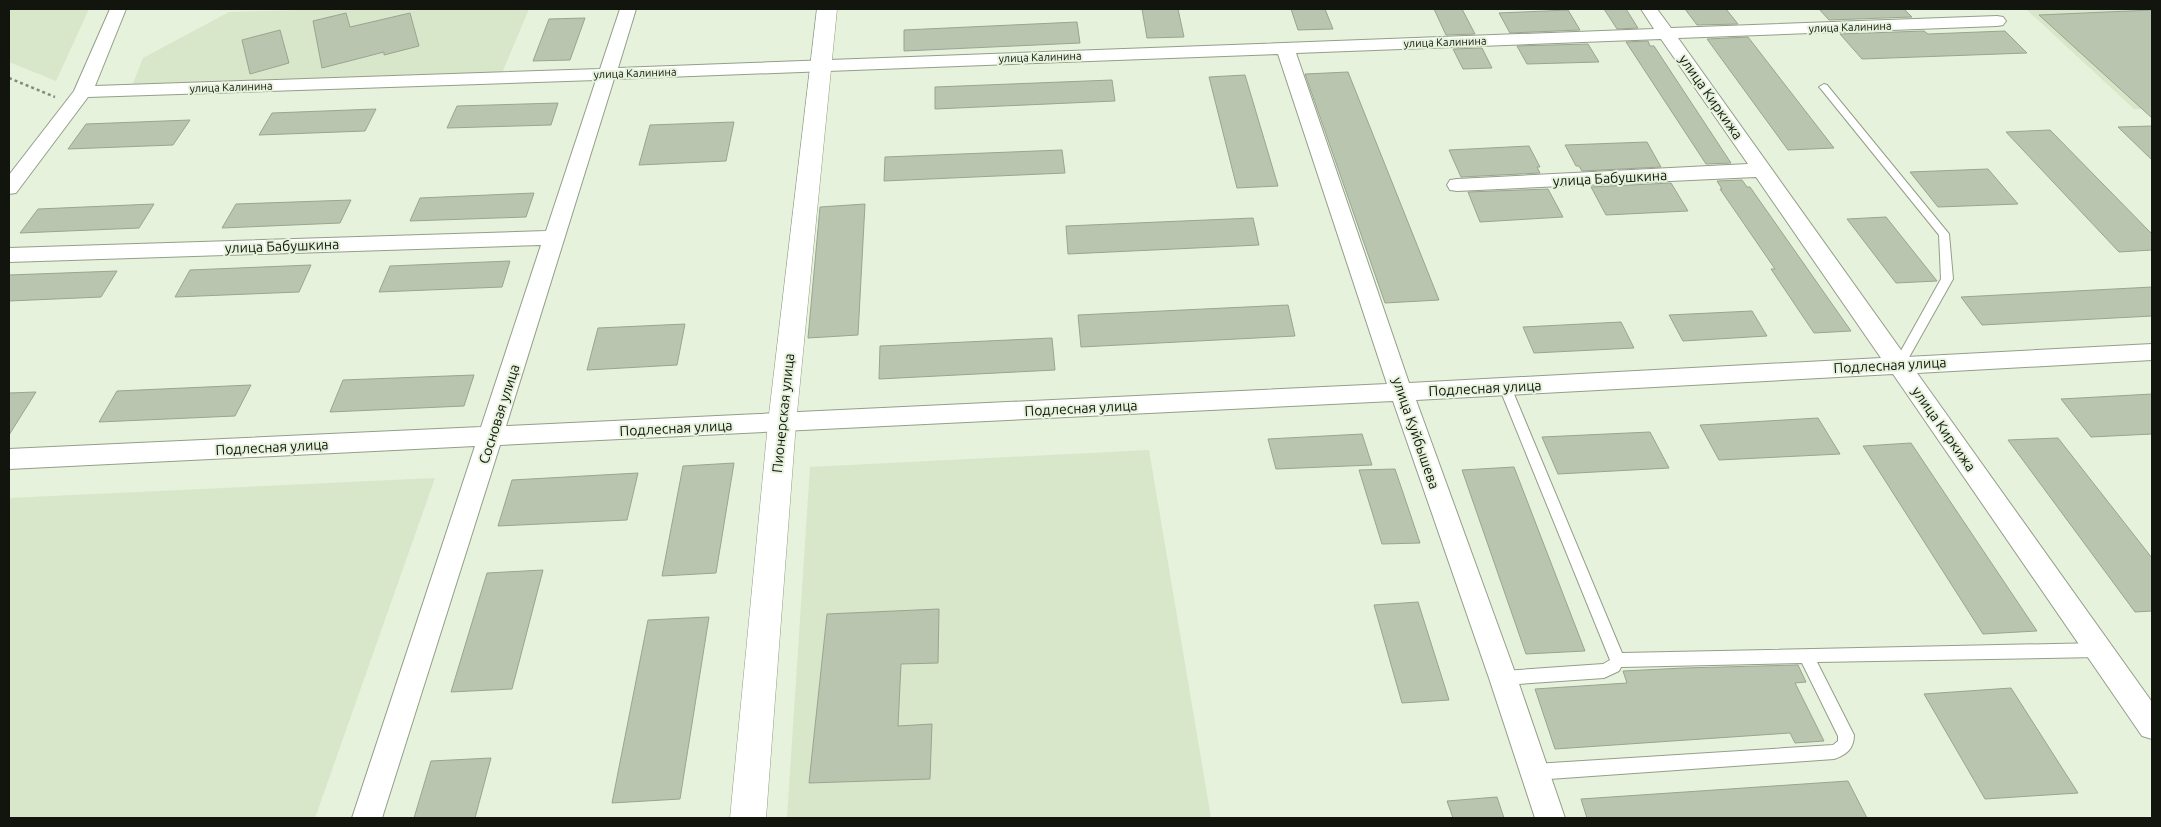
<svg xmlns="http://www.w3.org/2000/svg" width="2161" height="827" viewBox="0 0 2161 827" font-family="Ubuntu,sans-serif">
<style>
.built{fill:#d8e6c9}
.building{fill:#bac5af;stroke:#9aa590}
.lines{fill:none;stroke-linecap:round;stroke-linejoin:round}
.service-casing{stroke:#949e89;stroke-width:2}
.minor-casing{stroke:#949e89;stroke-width:2}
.tertiary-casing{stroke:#949e89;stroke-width:1}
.path{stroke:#838b7b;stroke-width:2.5;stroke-dasharray:3 3;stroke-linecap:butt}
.service{fill:#fff;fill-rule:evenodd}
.minor{fill:#fff;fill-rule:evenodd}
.tertiary{fill:#fff;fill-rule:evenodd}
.labels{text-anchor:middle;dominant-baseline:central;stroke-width:4;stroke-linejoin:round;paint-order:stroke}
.far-street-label{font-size:11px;fill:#11150d;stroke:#e6f2db}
.street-label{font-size:14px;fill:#11150d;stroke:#e6f2db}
</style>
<rect width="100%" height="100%" fill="#e6f2db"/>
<g class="built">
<path d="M9,9H89L56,81L9,62Z"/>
<path d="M339,9H529L502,73L132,86L143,58L229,12Z"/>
<path d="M2026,9H2152V109H2134Z"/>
<path d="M1149,450L1211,818H787L810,467Z"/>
<path d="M435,478L315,818H9V498Z"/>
</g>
<g class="building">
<path d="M1142,9H1178L1184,37L1147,38Z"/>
<path d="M1291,9H1325L1333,29L1298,30Z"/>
<path d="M1434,9H1462L1475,34L1446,35Z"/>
<path d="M1604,9H1626L1638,28L1617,29Z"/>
<path d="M1685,9H1726L1738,24L1697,25Z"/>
<path d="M1819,9H1904L1912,17L1829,20Z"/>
<path d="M1568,10L1580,30L1510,33L1499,13Z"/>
<path d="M2152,10V118L2039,15Z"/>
<path d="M346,13L350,27L410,13L419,46L384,55V52L322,68L313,21Z"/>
<path d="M585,18L570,60L533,61L549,19Z"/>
<path d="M1077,22L1080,43L904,51V30Z"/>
<path d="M280,30L289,63L250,74L242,40Z"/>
<path d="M1924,31L1928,34L2005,31L2027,53L1862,59L1840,34Z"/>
<path d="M1748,37L1834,148L1788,150L1707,39Z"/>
<path d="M1648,41L1650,46H1654L1731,163L1706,164L1626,42Z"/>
<path d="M1588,44L1599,62L1527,64L1517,46Z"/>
<path d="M1482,48L1492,68L1463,69L1453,49Z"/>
<path d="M1348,72L1439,300L1385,303L1305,74Z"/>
<path d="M1245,75L1278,186L1237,188L1209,77Z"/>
<path d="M1112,80L1115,101L935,109V87Z"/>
<path d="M558,103L551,125L447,128L457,106Z"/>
<path d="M376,109L365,131L259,135L272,113Z"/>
<path d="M190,120L173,145L68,149L86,124Z"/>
<path d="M734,122L726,161L639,165L650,125Z"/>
<path d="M2152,126V160L2118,127Z"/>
<path d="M2050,130L2152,234V250L2119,252L2006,132Z"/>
<path d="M1647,142L1661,167L1582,171L1579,166H1576L1565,145Z"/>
<path d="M1529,146L1540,167H1537L1540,173L1461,177L1449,150Z"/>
<path d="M1062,150L1065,173L884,181L885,157Z"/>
<path d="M1988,169L2018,204L1938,207L1910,172Z"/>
<path d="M1742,180L1747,187H1750L1851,331L1814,333L1771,269H1775L1720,189H1722L1717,181Z"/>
<path d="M1671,183L1688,211L1606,215L1591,187Z"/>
<path d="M1548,189L1563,217L1480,222L1468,192Z"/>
<path d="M534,193L526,217L410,221L420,198Z"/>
<path d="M351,200L340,223L222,228L236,204Z"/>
<path d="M154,204L139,228L20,233L38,209Z"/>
<path d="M865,204L858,335L808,338L820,207Z"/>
<path d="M1886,217L1937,281L1896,283L1847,219Z"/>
<path d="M1253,218L1259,245L1068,254L1066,226Z"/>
<path d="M510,261L502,287L379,292L390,266Z"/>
<path d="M311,265L299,292L175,297L190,270Z"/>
<path d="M117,271L101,297L9,301V275Z"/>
<path d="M2152,287V316L1982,325L1961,297Z"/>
<path d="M1288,305L1295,336L1081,347L1078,315Z"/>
<path d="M1752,311L1767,336L1683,341L1669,315Z"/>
<path d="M1621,322L1634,348L1534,353L1523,327Z"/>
<path d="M685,324L677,365L587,370L598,328Z"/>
<path d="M1052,338L1055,370L879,379L880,346Z"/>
<path d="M474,375L464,406L330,412L343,380Z"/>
<path d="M251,385L235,416L99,422L117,391Z"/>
<path d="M36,392L9,435V393Z"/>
<path d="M2152,394V434L2091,437L2061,399Z"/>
<path d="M1818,418L1840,454L1719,460L1700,425Z"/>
<path d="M1650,432L1669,468L1558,474L1542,437Z"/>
<path d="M1362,434L1372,465L1276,469L1268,439Z"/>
<path d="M2058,438L2152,558V611L2135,612L2008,440Z"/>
<path d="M1911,443L2037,631L1983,634L1863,446Z"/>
<path d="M734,463L716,573L662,576L683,466Z"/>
<path d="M1514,467L1585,651L1526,654L1462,470Z"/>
<path d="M1395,469L1420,543L1382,544L1359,470Z"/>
<path d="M638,473L627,520L498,526L512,480Z"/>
<path d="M543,570L512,689L451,692L487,573Z"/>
<path d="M1418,602L1449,700L1402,703L1374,605Z"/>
<path d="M939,609L938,663L901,664L898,726L932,724L930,779L809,783L827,614Z"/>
<path d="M709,617L680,799L612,803L648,620Z"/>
<path d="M1798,665L1806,682L1795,683L1824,741L1795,743L1790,733L1555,749L1535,689L1627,683L1623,671L1683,668Z"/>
<path d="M2011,688L2078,793L1985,799L1924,694Z"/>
<path d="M491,758L475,818H414L431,761Z"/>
<path d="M1848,781L1867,818H1587L1581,799Z"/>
<path d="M1497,797L1504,818H1453L1447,801Z"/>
</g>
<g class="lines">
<defs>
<g id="service">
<path d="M1824,84L1827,85L1949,234L1953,279L1903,368L1899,369L1893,365L1941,279L1939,235L1821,89L1819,87Z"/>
<path d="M1505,382L1509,384L1511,387L1622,653L2099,643L2104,645L2106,650L2104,655L2099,657L1817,662L1854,735C1854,749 1846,755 1834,759L1535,780L1529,777L1527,772L1529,767L1535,764L1833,745L1838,741V736L1802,663L1621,667L1619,671L1604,678L1503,685L1498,683L1496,678L1498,673L1503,671L1603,664L1610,660L1499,387L1501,384Z"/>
</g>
<path id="minor" d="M110,9H126L95,86L600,69L620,9H636L618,68L1654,29L1641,9H1657L1671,28L1997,16L2003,17L2006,21L2003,25L1997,26L1678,38L1906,357L2152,344V360L1917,373L2152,702V739L2142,736L1893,374L1416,400L1517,678L1565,818H1535L1489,678L1393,401L500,445L382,818H352L475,446L9,469V449L481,427L541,245L9,262V248L546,231L596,80L88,97L16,193L9,194V175L74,91ZM1661,39L1748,164L1457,179L1450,180L1447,185L1450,190L1457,191L1756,177L1881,358L1409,383L1296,53ZM1278,54L1387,384L506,426L614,79Z"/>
<path id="tertiary" d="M817,9H837L796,423L766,818H730L768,423Z"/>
</defs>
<use href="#service" class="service-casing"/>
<use href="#minor" class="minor-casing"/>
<use href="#tertiary" class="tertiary-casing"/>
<path class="path" d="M9,78L55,97"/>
<use href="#service" class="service"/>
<use href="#minor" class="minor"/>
<use href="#tertiary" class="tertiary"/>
</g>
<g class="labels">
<g class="far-street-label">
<text transform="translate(1850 27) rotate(-2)">улица Калинина</text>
<text transform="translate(1445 42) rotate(-2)">улица Калинина</text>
<text transform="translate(1040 57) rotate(-2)">улица Калинина</text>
<text transform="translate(635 73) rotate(-2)">улица Калинина</text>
<text transform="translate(231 87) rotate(-2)">улица Калинина</text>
</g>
<g class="street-label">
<text transform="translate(1711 97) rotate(55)">улица Киркижа</text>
<text transform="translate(1610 178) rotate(-3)">улица Бабушкина</text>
<text transform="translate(282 246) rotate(-2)">улица Бабушкина</text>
<text transform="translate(1890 365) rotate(-3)">Подлесная улица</text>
<text transform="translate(1485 388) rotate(-3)">Подлесная улица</text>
<text transform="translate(1081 408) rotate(-3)">Подлесная улица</text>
<text transform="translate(783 413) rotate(-84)">Пионерская улица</text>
<text transform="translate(499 414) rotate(-72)">Сосновая улица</text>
<text transform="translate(676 428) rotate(-3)">Подлесная улица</text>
<text transform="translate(1944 429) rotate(55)">улица Киркижа</text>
<text transform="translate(1416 433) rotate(71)">улица Куйбышева</text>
<text transform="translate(272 447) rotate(-3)">Подлесная улица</text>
</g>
</g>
<rect width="2161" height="827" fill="none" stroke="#11150d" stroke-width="20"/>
</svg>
